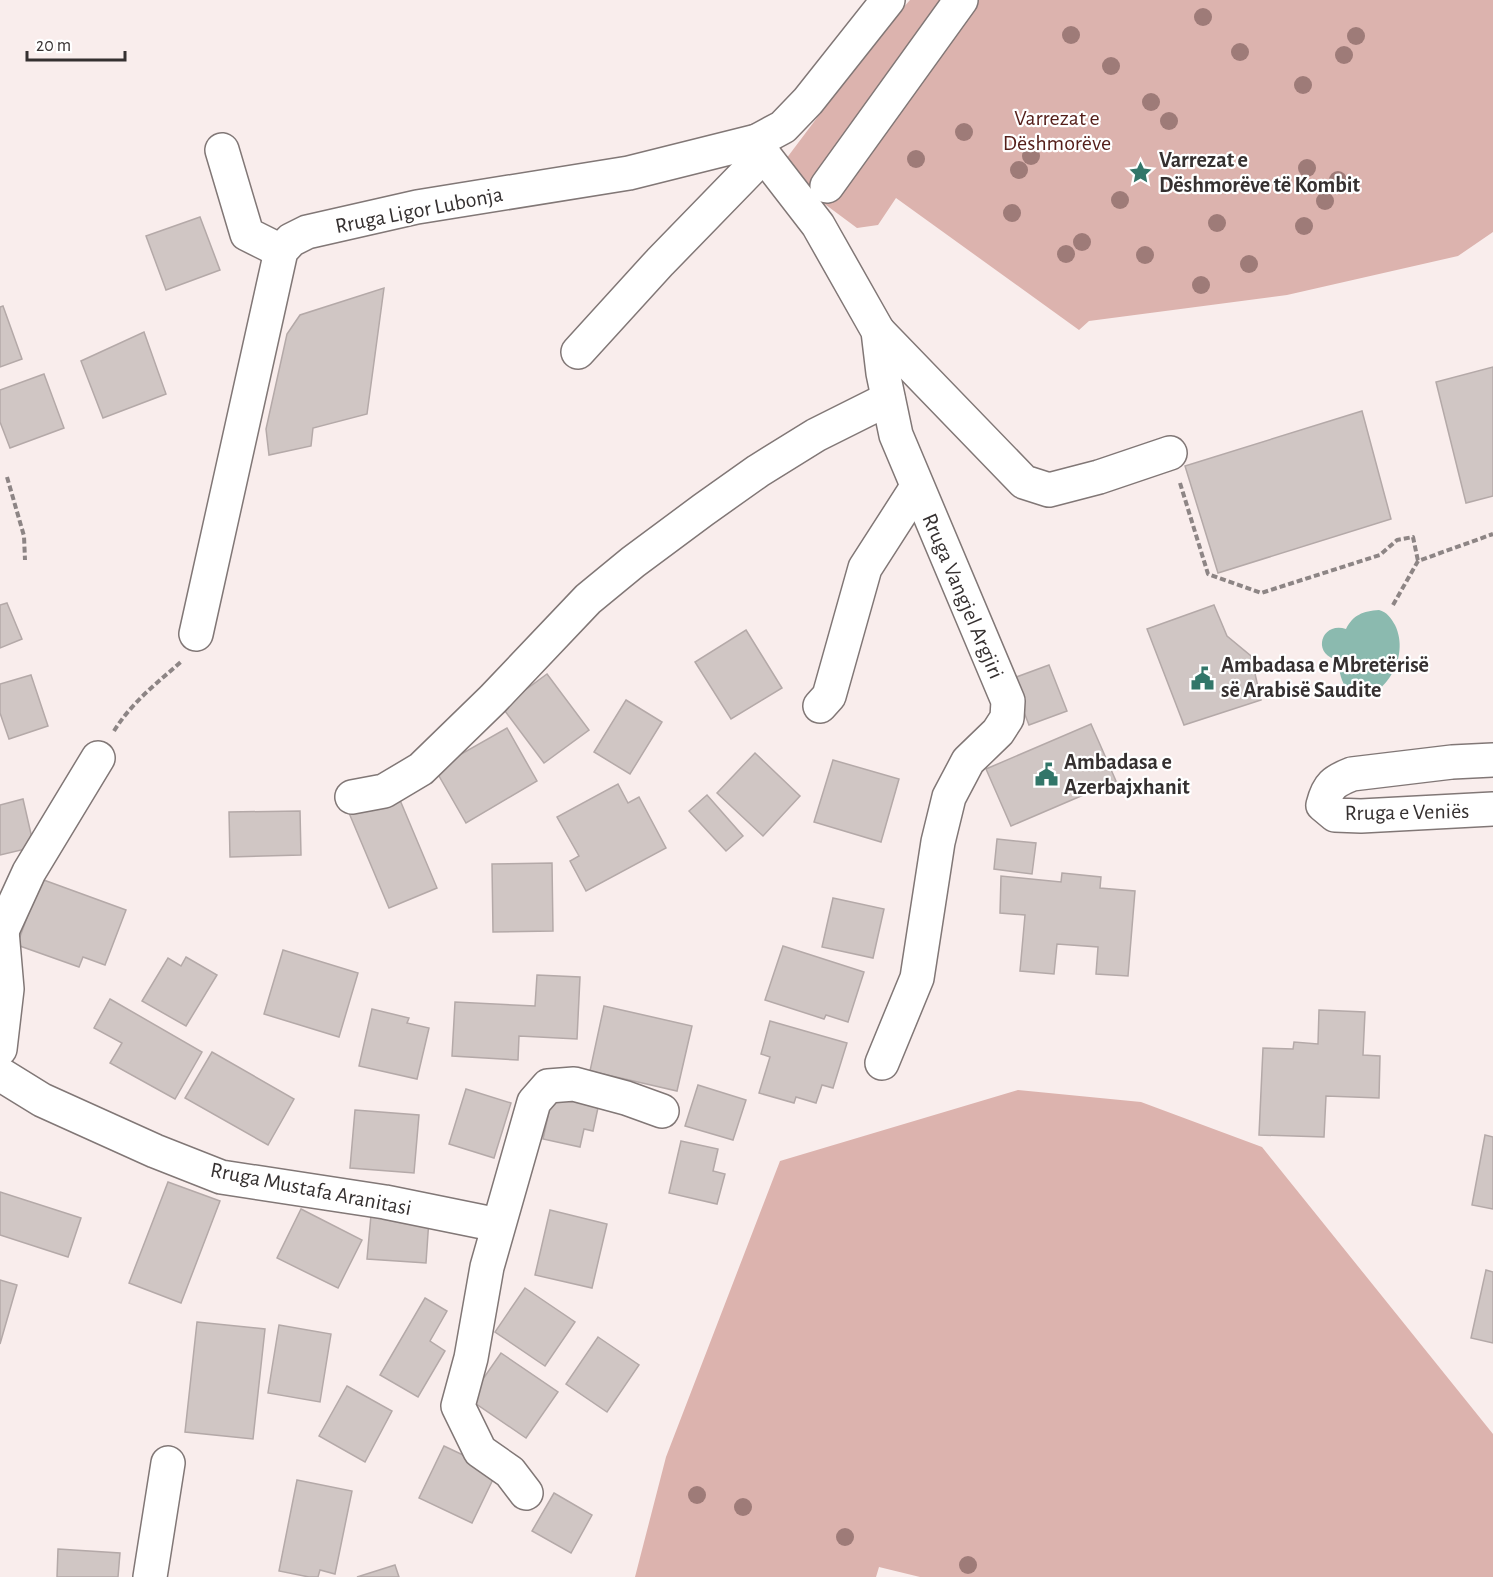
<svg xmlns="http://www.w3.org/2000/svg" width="1493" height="1577" viewBox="0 0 1493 1577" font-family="'Alegreya Sans',sans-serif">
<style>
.green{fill:#dcb3ae}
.water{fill:#8bbaaf}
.building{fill:#d0c6c4;stroke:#b4a9a8;stroke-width:1.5}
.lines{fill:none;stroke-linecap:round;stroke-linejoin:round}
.minor-casing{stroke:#817776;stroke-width:36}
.major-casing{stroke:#817776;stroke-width:36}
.path{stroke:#8d8585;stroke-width:4;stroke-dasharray:6 3;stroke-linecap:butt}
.minor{stroke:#fff;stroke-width:33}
.major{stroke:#fff;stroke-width:33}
.tree{fill:#9e7b78}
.labels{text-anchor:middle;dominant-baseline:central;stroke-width:4.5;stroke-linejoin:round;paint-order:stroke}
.park-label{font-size:22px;fill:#541e19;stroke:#fff}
.poi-label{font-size:22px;font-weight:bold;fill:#353030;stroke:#fff;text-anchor:start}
.street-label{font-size:22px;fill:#353030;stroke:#fff}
</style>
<rect width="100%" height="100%" fill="#f9edec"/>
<g class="green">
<path d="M910,0H1493V232L1458,256L1287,295L1089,321L1079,330L896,198L878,225L857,228L795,182L783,163L880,34Z"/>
<path d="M1018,1090L1141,1102L1262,1147L1493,1434V1577H920L879,1567L876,1577H635L666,1457L780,1161Z"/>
</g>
<path class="water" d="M1379,610C1387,612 1391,618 1395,625C1419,675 1344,737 1338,660C1311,655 1321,621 1346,629C1353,615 1363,611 1379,610Z"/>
<g class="building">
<path d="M200,217L220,270L166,290L146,236Z"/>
<path d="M384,288L367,414L313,428L311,446L269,455L266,429L287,334L300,315Z"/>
<path d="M3,306L22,359L0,367V307Z"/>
<path d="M144,332L166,394L103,418L81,361Z"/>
<path d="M1493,367V496L1466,503L1436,382Z"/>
<path d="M44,374L64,428L10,448L0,422V390Z"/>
<path d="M1362,411L1391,519L1218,573L1185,466Z"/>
<path d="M7,603L22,639L0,648V605Z"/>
<path d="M1214,605L1227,636L1251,656L1261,700L1184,725L1147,629Z"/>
<path d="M746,630L782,688L731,719L695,662Z"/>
<path d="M1049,665L1067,711L1029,725L1011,679Z"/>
<path d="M547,674L589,730L544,763L502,707Z"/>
<path d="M31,675L48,726L9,739L0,713V684Z"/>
<path d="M626,700L662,722L630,774L594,752Z"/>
<path d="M1091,724L1116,781L1011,826L986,769Z"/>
<path d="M507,728L537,781L466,823L435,769Z"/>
<path d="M755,753L800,796L763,836L717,793Z"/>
<path d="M833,760L899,779L881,842L814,822Z"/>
<path d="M618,784L628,803L639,797L666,848L586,891L570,861L579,856L557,817Z"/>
<path d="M397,793L437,888L389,908L349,813Z"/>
<path d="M707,795L743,836L726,851L689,811Z"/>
<path d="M23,799L34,847L0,855V805Z"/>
<path d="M300,811L301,855L230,857L229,812Z"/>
<path d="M997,839L1036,843L1032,874L994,869Z"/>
<path d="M552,863L553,931L493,932L492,864Z"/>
<path d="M1062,873L1101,877L1100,888L1135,891L1128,976L1096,974L1098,947L1057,944L1054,974L1020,971L1025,915L1000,913L1001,876L1061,882Z"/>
<path d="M41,879L126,910L105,965L83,957L79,967L17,945Z"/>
<path d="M833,898L884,909L873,958L822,947Z"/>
<path d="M783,946L864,972L848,1022L826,1015L824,1019L765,1000Z"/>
<path d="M283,950L358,973L339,1037L264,1014Z"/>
<path d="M186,957L217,975L186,1026L142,1001L168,958L181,966Z"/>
<path d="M537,975L580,977L577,1039L519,1036L518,1060L452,1056L455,1002L535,1006Z"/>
<path d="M110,999L202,1052L175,1099L110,1063L122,1043L94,1028Z"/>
<path d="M604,1006L692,1026L677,1091L590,1071Z"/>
<path d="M372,1009L409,1018L407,1023L429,1028L417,1079L359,1066Z"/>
<path d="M1319,1010L1365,1012L1363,1055L1380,1056L1379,1098L1326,1096L1324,1137L1259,1135L1263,1048L1293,1049L1294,1042L1318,1044Z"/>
<path d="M770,1021L847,1043L833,1088L822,1085L816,1103L796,1097L794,1103L759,1093L770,1057L761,1054Z"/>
<path d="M212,1052L294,1099L268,1145L185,1098Z"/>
<path d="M698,1085L746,1100L733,1140L685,1126Z"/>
<path d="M466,1089L511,1103L494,1158L449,1144Z"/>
<path d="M553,1093L599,1103L593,1131L584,1129L580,1147L543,1139Z"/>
<path d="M355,1110L419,1115L414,1173L350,1168Z"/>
<path d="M1485,1135L1493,1137V1209L1472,1205Z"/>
<path d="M681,1141L718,1149L713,1171L725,1174L717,1204L669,1193Z"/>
<path d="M168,1182L220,1201L181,1303L129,1283Z"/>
<path d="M0,1192L81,1218L68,1257L0,1235Z"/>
<path d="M301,1209L362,1240L338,1288L277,1258Z"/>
<path d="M550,1210L607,1224L592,1288L535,1275Z"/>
<path d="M371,1215L429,1219L426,1263L367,1259Z"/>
<path d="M1486,1270L1493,1272V1343L1471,1338Z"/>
<path d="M0,1280L17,1285L0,1344Z"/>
<path d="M525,1288L575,1322L545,1366L495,1332Z"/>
<path d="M425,1298L447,1311L430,1341L445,1351L418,1397L380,1375Z"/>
<path d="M197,1322L265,1329L253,1439L185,1432Z"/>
<path d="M279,1325L331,1334L320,1402L268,1393Z"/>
<path d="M598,1337L639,1365L607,1412L566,1384Z"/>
<path d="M501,1353L558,1392L526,1438L469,1399Z"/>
<path d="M347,1386L392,1411L365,1462L319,1436Z"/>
<path d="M444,1446L497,1471L472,1523L419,1498Z"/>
<path d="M297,1480L352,1491L335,1574L320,1570L318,1577H309L279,1571Z"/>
<path d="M554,1493L592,1515L571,1553L532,1531Z"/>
<path d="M58,1549L120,1553L118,1577H57Z"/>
<path d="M395,1565L399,1577H357Z"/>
</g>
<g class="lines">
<defs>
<g id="minor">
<path d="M757,141L764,155L818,225L878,331L883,373L896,435L1008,701L1007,718L998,732L968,761L949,797L938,842L917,978L882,1063"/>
<path d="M222,150L247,234L281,251"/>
<path d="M827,186L961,0"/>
<path d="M878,331L1024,482L1049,490L1099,477L1170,453"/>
<path d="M578,352L660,262L764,155"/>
<path d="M196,634L281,251L291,240L307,232L417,207L629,173L757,141L783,127L808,101L888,0"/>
<path d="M820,706L829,696L865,568L917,487"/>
<path d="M1493,760L1452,762L1352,774C1334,781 1328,785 1323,805L1335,815L1361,816L1493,809"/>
<path d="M352,797L384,791L421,769L493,699L588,599L633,562L703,510L758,471L816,435L888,399"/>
<path d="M2,931L29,872L98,758"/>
<path d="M0,1074L42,1100L155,1151L221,1177L385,1202L498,1225"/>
<path d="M526,1493L510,1472L480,1451L458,1406L471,1358L487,1267L534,1102L548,1086L574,1084L626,1098L662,1111"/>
<path d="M150,1577L168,1463"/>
</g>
<path id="major" d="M0,923L2,931L7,989L0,1049"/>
</defs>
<use href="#minor" class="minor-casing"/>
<use href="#major" class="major-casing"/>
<g class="path">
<path d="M7,477L24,536L25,560"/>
<path d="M1180,483L1208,574L1261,593L1380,555L1397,540L1413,537L1418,561"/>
<path d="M1393,605L1418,561L1493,534"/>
<path d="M114,731C132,702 157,683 182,661"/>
</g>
<use href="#minor" class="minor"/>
<use href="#major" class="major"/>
</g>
<g class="tree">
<circle cx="1203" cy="17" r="9"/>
<circle cx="1071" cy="35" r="9"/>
<circle cx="1356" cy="36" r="9"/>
<circle cx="1240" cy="52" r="9"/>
<circle cx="1344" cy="55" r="9"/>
<circle cx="1111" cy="66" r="9"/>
<circle cx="1303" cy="85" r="9"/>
<circle cx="1151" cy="102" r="9"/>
<circle cx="1169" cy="121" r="9"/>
<circle cx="964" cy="132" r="9"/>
<circle cx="1031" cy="156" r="9"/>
<circle cx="916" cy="159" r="9"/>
<circle cx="1307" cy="168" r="9"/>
<circle cx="1019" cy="170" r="9"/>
<circle cx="1338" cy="180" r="9"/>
<circle cx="1120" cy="200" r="9"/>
<circle cx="1325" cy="201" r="9"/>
<circle cx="1012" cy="213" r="9"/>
<circle cx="1217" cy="223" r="9"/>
<circle cx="1304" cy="226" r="9"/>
<circle cx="1082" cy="242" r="9"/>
<circle cx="1066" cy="254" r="9"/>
<circle cx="1145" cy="255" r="9"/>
<circle cx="1249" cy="264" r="9"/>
<circle cx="1201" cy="285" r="9"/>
<circle cx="697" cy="1495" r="9"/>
<circle cx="743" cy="1507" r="9"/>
<circle cx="845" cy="1537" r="9"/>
<circle cx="968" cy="1565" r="9"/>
</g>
<defs>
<symbol id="sight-bare" viewBox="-9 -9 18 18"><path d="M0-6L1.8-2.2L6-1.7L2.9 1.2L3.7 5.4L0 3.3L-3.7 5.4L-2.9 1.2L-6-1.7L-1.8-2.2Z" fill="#327669" stroke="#fff" stroke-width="2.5" paint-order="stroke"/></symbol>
<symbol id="civic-bare" viewBox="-9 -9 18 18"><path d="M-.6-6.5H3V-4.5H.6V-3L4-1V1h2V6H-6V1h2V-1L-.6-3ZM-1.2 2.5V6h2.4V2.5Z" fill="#327669" stroke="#fff" stroke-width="2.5" paint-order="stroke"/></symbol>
</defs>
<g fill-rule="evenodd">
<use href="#sight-bare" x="1124" y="156" width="33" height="33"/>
<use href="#civic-bare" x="1186" y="662" width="33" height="33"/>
<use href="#civic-bare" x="1030" y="758" width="33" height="33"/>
</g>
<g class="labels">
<g class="park-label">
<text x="1057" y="118">Varrezat e<tspan x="1057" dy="25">Dëshmorëve</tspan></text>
</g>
<g class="poi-label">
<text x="1159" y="160">Varrezat e<tspan x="1159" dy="25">Dëshmorëve të Kombit</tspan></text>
<text x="1221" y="665">Ambadasa e Mbretërisë<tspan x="1221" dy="25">së Arabisë Saudite</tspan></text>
<text x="1064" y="762">Ambadasa e<tspan x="1064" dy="25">Azerbajxhanit</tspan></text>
</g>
<g class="street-label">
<text transform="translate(419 210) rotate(-11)">Rruga Ligor Lubonja</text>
<text transform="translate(963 596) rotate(67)">Rruga Vangjel Argjiri</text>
<text transform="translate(1407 812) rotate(-1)">Rruga e Veniës</text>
<text transform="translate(311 1189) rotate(11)">Rruga Mustafa Aranitasi</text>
</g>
</g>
<path d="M27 51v9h98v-9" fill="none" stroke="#353030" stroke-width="3"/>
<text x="36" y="51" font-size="18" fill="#353030" stroke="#ffffff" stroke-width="4.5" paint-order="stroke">20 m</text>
</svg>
